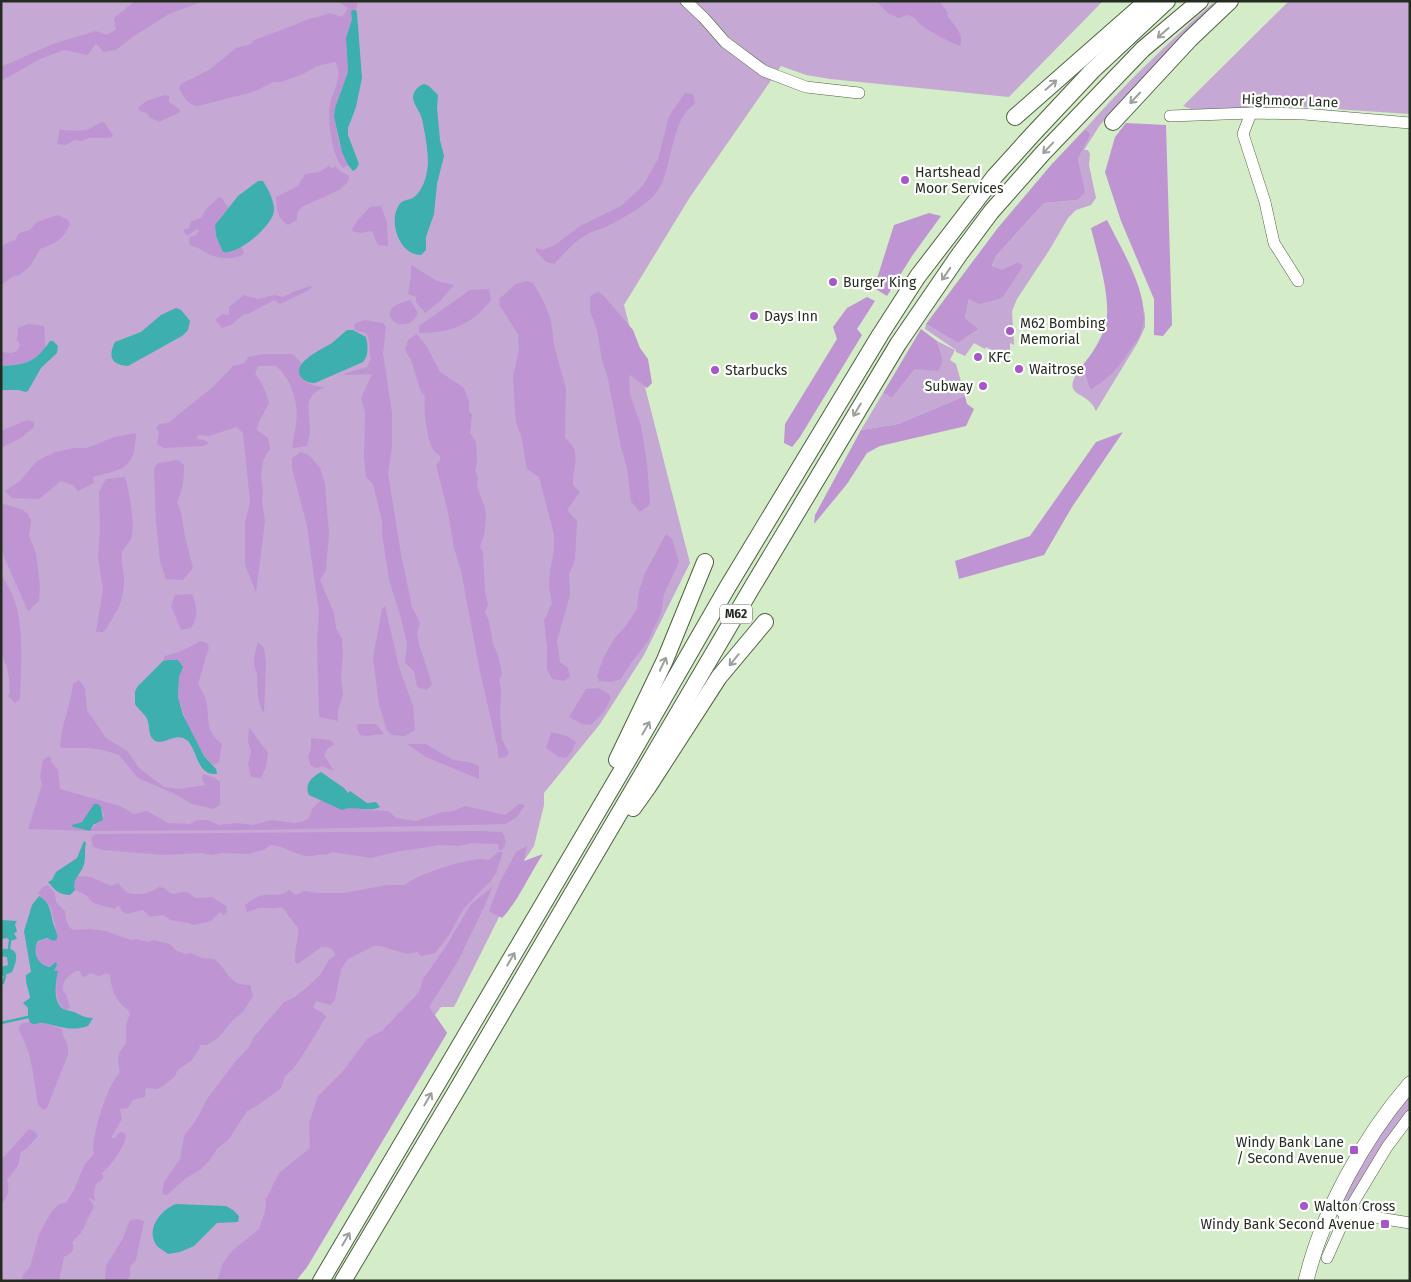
<svg xmlns="http://www.w3.org/2000/svg" width="1411" height="1282" viewBox="0 0 1411 1282" font-family="'Fira Sans',sans-serif">
<style>
.green{fill:#c6a8d4}
.forest{fill:#bf94d3;fill-rule:evenodd}
.water{fill:#3dafaf}
.lines{fill:none;stroke-linecap:round;stroke-linejoin:round}
.stream{stroke:#3dafaf;stroke-width:2.5}
.minor-casing{stroke:#4d6241;stroke-width:12}
.major-casing{stroke:#4d6241;stroke-width:16}
.highway-casing{stroke:#4d6241;stroke-width:18}
.minor{stroke:#fff;stroke-width:11}
.major{stroke:#fff;stroke-width:15}
.highway{stroke:#fff;stroke-width:16}
.oneway{stroke:#9ca09a}
.poi-dot{fill:#a657c8;stroke:#fff;stroke-width:2}
.labels{text-anchor:middle;dominant-baseline:central;stroke-width:4.5;stroke-linejoin:round;paint-order:stroke}
.shield{fill:#fff;stroke:#656b62;stroke-width:1}
.shield-label{font-size:12px;font-weight:bold;fill:#232c1e}
.street-label{font-size:14px;fill:#232c1e;stroke:#fff}
.poi-label{font-size:14px;fill:#232c1e;stroke:#fff;text-anchor:start}
</style>
<rect width="100%" height="100%" fill="#d4ecc7"/>
<g class="green">
<path d="M1,1H1103L1009,97L830,79L806,75L781,66L690,197L624,305L690,563L644,655L600,724L544,793V805L534,846L523,862L507,901L454,1007H441L435,1015L447,1033L307,1267L295,1281H1Z"/>
<path d="M1289,1H1410V114L1289,106L1196,111L1183,106Z"/>
<path d="M1214,2L1212,7L1100,125L1084,150H1088L1090,154L1089,165L1096,198L1091,205L1076,210L1068,218L1050,249L1017,299L1012,311L1014,345L1010,343V351L1008,358H1006L986,347L985,349L974,343L965,356L956,352V350L925,329L926,324L958,343L979,329L965,318L969,299L1017,262L1002,271L992,267L996,256L1044,203L1078,200L1084,192L1078,159L1091,134L1085,129C1125,84 1168,42 1214,2Z"/>
<path d="M1145,310V327L1138,342L1096,411C1088,389 1057,399 1082,366L1090,390L1142,332Z"/>
<path d="M937,341L955,350L950,360L956,364L965,396L898,424L861,430L883,393L892,398L915,369L943,360Z"/>
<path d="M1410,1084V1116L1347,1213L1332,1210Z"/>
</g>
<g class="forest">
<path d="M135,1H204L169,14L131,38L116,50L103,52L96,43L88,55L64,50L40,59L1,81V67L53,44L96,31L106,35L116,30L114,18Z"/>
<path d="M337,1H358L356,10H352L351,13L352,19L346,38L348,72L335,108L334,117L339,143L348,165L343,168C332,158 327,118 330,104C333,90 344,75 335,62L317,66L303,74L281,82H274L253,92L198,106C189,107 183,96 179,88L181,84L209,70L236,48L251,44L254,40C272,33 288,28 306,20C313,17 321,17 329,13L342,17L348,8Z"/>
<path d="M876,1H939L948,13L947,16C954,24 965,36 960,46C948,41 921,29 915,18L907,15L899,18L889,14Z"/>
<path d="M685,93L693,94L695,104C671,117 673,167 658,190C648,206 622,218 606,227C600,229 593,231 588,234C575,240 564,254 554,264L546,262L536,251V248L542,250L555,245L580,226L621,206L643,186L658,159L669,116Z"/>
<path d="M165,95L169,96V102L179,109L180,112C173,117 166,117 160,122L150,118L147,113L140,111L138,108L146,101Z"/>
<path d="M104,122L113,135L112,137C103,140 92,135 82,141L75,140L65,145L57,144L60,129C65,131 85,131 89,129C95,126 98,123 104,122Z"/>
<path d="M1126,123L1166,125L1172,325L1163,336L1154,335V299L1121,221L1105,172L1115,137Z"/>
<path d="M1085,129L1091,134L1078,159L1085,192L1078,200L1044,203L996,256L992,266L1002,270L1018,262L1023,266L1002,298L979,304L969,299L965,318L979,329L958,343L926,324L997,229L1051,165Z"/>
<path d="M329,166L333,169L335,166L340,171L349,176L348,182L339,190L302,207L297,213V220L288,225C277,218 277,210 276,197L298,186L305,174L319,172Z"/>
<path d="M219,197L222,198L226,205L229,207C213,226 208,236 230,253L242,247L244,254C232,261 216,259 205,252C200,249 197,247 191,246L189,242L190,237L196,235L199,230L197,229L187,236L183,230L189,228L191,221L201,218L206,209Z"/>
<path d="M381,206L387,222L388,246L378,245L372,231L361,233L351,231L357,221L370,207Z"/>
<path d="M929,213L941,216L912,256L887,296L874,288L894,225Z"/>
<path d="M57,215L68,220L70,224C64,239 55,244 40,249L31,265L20,275L12,277L1,285V247L9,242L15,240L19,233L30,230L37,222Z"/>
<path d="M1107,220C1122,250 1152,298 1142,331C1140,337 1134,344 1130,350C1118,369 1109,378 1090,390L1082,366C1091,355 1101,341 1105,326C1113,303 1097,253 1091,228Z"/>
<path d="M411,265L437,281L454,285L440,301L425,313L416,302V297L408,294L411,276Z"/>
<path d="M526,281L533,283L544,302L551,320L554,345L566,389L565,438C567,440 572,444 573,447C579,459 572,472 573,485L580,492L567,510L577,521L575,560L569,573L570,595L557,641L560,662L568,668L570,677L564,681L552,679L547,669V647L544,621L552,603L549,587L550,570L554,551V534L539,477L527,469L521,435L516,423L514,396L513,376L519,350L518,334L500,306L499,299L516,284Z"/>
<path d="M311,286L312,287L309,290L280,304L274,300L248,314H244L231,325L222,328L216,321V319L222,314L229,315V307L244,295L258,299L275,295L283,297L295,291Z"/>
<path d="M489,289L491,300C472,325 450,333 419,333V326L470,290Z"/>
<path d="M598,292L603,295L633,330L640,348L648,359L652,383L647,388L632,376L629,375L630,395L641,426L647,464L650,504L640,512L631,501L627,468L621,447L608,379L602,360L597,330L590,311V296Z"/>
<path d="M867,297L875,301L857,329L862,335L800,437L792,447L784,443L785,424L837,339L833,327L847,308Z"/>
<path d="M410,300L418,313C407,337 378,317 395,306C399,303 405,302 410,300Z"/>
<path d="M365,320L383,323L386,327L383,353L392,413V447L388,473L401,554L412,607L420,623L417,633L419,644L432,684L427,690L417,687L414,671L405,663L407,643L401,618L389,580L382,533V521L373,484L366,477L364,457L365,412L361,398L372,374L345,375L343,374L367,367L371,359C368,347 372,345 366,333L355,330L354,324Z"/>
<path d="M28,324L44,326C45,334 44,341 46,349C30,364 22,365 1,366V352L12,353L17,351L20,344L17,340L18,328Z"/>
<path d="M921,329L937,341L943,360L938,371L915,369L892,398L883,393Z"/>
<path d="M417,334L427,347L440,372L463,387L465,391L469,401V411L472,415L470,433L476,442L477,462L475,471L478,478L477,487L485,508L486,518L484,536L480,546L483,553L485,592L488,604L485,612L489,621L493,644L498,655L502,674L499,680L501,689L500,714L502,739L509,753L506,757L498,758V750L480,672L461,571L454,548L448,512L436,465L440,460V456C438,454 436,453 434,451C427,441 423,408 425,396L421,392L411,360L405,350L408,340Z"/>
<path d="M264,354H293L302,364C295,381 312,387 325,387C301,397 310,409 310,430C310,435 308,440 307,446L292,448C293,440 295,432 296,424C299,404 292,379 276,366H258L255,374C263,383 266,392 269,403L259,422L257,430L268,438L270,448L263,461L261,476L263,490L262,500L265,521L256,592L245,565V522L250,502L243,433L236,427L209,436L198,435L197,439L204,440L209,443L204,446L164,448L157,444L159,432L156,429L159,424L168,423L214,386L233,366L245,363L248,357Z"/>
<path d="M965,396L967,404L974,409L966,426L880,446L867,453L847,484L814,524L815,515L861,430L898,424Z"/>
<path d="M27,420L34,422V427L22,437L1,448V431Z"/>
<path d="M1123,432L1072,507L1044,555L959,579L955,561L1030,536L1096,442Z"/>
<path d="M136,433C135,469 124,469 93,477L94,483L78,491L73,485L61,481L39,499L12,498L5,491L20,481L37,461L55,452L75,448H87L114,437Z"/>
<path d="M301,452L310,456L320,468L325,484L329,534L326,570L320,580L334,613L336,628L342,639L343,655L341,676L343,695L338,710V721L319,717V713L317,642L319,613L307,526L292,468V458Z"/>
<path d="M178,460L184,465C184,479 183,489 177,502L181,512L185,537L193,568L183,580L166,579L160,561L156,523L154,468L158,463Z"/>
<path d="M125,477C129,490 136,526 131,539C129,543 124,547 122,552C120,561 124,570 124,579C124,604 116,612 104,632H96L103,589L98,558L100,530L99,492L106,479Z"/>
<path d="M1,503L23,510L28,514L31,521L29,536L36,553L40,586L39,601L28,611L1,550Z"/>
<path d="M666,534L672,539L679,562L664,594L661,613L648,641L631,663L621,679L611,682L599,681L597,676L603,659L614,639L625,627L637,609L639,591L645,573Z"/>
<path d="M1,574C6,583 12,592 15,602C24,628 21,671 20,699L15,703L8,696L10,692L9,678L7,667L1,654Z"/>
<path d="M192,594C197,607 199,616 191,628L181,630L171,606L175,595Z"/>
<path d="M385,606L399,667L413,706L415,730L405,736L392,735L387,730L379,705L373,658L382,609Z"/>
<path d="M201,641L207,643L209,648C204,659 203,671 198,683C201,690 207,698 207,705C209,723 206,731 222,744L219,762L214,765L204,756L189,729L178,698L179,677L168,660L163,661L165,656L179,652Z"/>
<path d="M258,642L264,648L266,661L264,713C256,702 258,687 257,674C256,670 254,666 254,662C254,655 256,648 258,642Z"/>
<path d="M79,680L85,688L87,710L106,738L127,751L139,768L164,787L179,789L206,785L202,780L203,774L215,778L220,782V805L213,809L192,804L173,793L138,778L119,755L103,750L90,748H62L60,746C61,725 71,705 73,684Z"/>
<path d="M598,688L609,694L611,698L604,712L591,725L582,724L569,717L586,689Z"/>
<path d="M358,724H376L384,734L365,736L360,735L357,728Z"/>
<path d="M249,727L268,753L266,767L261,778L251,777L248,764L251,752L248,741Z"/>
<path d="M551,732L567,736L576,742L572,751L566,758L559,757L546,748Z"/>
<path d="M311,738L330,740L335,744L328,748L324,755L334,771L322,766L317,768L311,766L308,757L311,748Z"/>
<path d="M407,744H426L453,760L468,762L479,766V779L426,757Z"/>
<path d="M50,756L51,762L58,770L60,789L120,806L134,814L147,811L168,823L190,824L197,820H208L219,825L237,823L253,825L271,820L295,823L304,821L309,818L312,809L321,800L332,804L365,810L388,811L396,818L416,821L442,812L454,811L465,806L505,815L519,804L525,805L516,818L505,824L262,830L92,831L28,829L42,785L40,777L43,760ZM101,807L104,816L89,831L73,827V825C84,822 92,813 101,807Z"/>
<path d="M482,831L502,832C506,838 507,844 502,850H499L498,844L472,843L459,846L440,845L396,852L371,858L332,852L326,855C319,853 314,857 306,856C294,854 285,846 270,845L265,849L249,854L222,853L211,855L201,853L164,855L103,850L93,847L91,838L95,834Z"/>
<path d="M527,846L524,861L543,854C529,875 519,900 502,918L489,911L500,882L516,852Z"/>
<path d="M498,852H503L496,873L490,882L464,908L449,935L435,953L421,956L417,952L407,954L380,946H374L348,959L341,969L335,1000L330,1005L316,1001L313,1008L323,1013L326,1017L306,1050L293,1069L285,1076L281,1088L257,1106L247,1111L229,1139L217,1149L209,1161L200,1170L186,1178L167,1195L162,1194L164,1182L180,1159L184,1136L196,1120L207,1099L235,1062L249,1047L254,1037L284,1002L295,997L307,987L320,975L329,960L335,956L334,951L328,947H321L298,964L295,962C294,949 299,939 298,927C291,921 288,913 281,907C274,909 271,908 264,908C258,907 253,911 247,912L245,905C251,901 257,896 264,895C274,894 280,897 289,890L296,895L304,891L317,893H344L387,885H406C413,875 467,859 481,859C483,859 487,860 489,860Z"/>
<path d="M77,876L91,877L111,886L118,883L127,893C139,895 148,895 159,887L164,888L170,893L175,894L181,892H187L196,898L212,897L226,906L227,912L224,915L220,912L211,921L193,925L189,923L170,920L163,915L150,917L143,910L126,914L122,911L118,905L115,909L93,903L86,895L75,890L74,884Z"/>
<path d="M48,885L55,893L56,902L65,911L66,920L70,928L73,930L90,929L106,931L131,940L137,939L148,942L154,940L170,944L177,951L186,954L191,953L202,958L214,959C228,970 229,986 250,985L253,996L243,1012L233,1020L219,1037L207,1045H200L199,1049L192,1060L178,1070L175,1076L163,1086L157,1089L146,1088L145,1097L133,1100L128,1108L120,1109L122,1119L111,1138H115L118,1133L123,1132L126,1135C125,1147 111,1165 102,1173L103,1178L100,1182H98C93,1189 94,1193 95,1201L88,1197L94,1206L81,1233L72,1242C75,1250 72,1253 64,1257L59,1281H22L23,1275L30,1267L39,1234L52,1211L59,1204L66,1203L74,1190L85,1164L94,1154C89,1143 109,1080 120,1073L118,1061L119,1053L126,1043V1025L130,1014C128,1008 126,1009 122,1005C115,999 110,984 110,975L107,973L99,976L90,973L85,977L82,976L80,971H75C67,978 62,980 63,991L66,994L70,1008L65,1010C53,998 57,989 57,974L54,971L57,965C33,974 25,937 51,939L57,933L51,908L38,893L43,887Z"/>
<path d="M493,886L485,905L458,961L429,1007L447,1033L307,1267L296,1281H217L223,1263L233,1250L259,1229L265,1212L266,1199L279,1173L310,1148L309,1123L318,1096L344,1070L367,1039L383,1030L419,992L423,979L445,948L471,904Z"/>
<path d="M30,1022L35,1024L44,1023L62,1029V1033L68,1046V1054L47,1108L43,1110L38,1105C34,1080 32,1051 18,1029L22,1023Z"/>
<path d="M29,1129L34,1131L38,1136L27,1148L21,1152L18,1165L7,1180C10,1191 8,1196 1,1205V1160Z"/>
<path d="M138,1219L144,1221L136,1260L130,1267V1276L127,1281H105L106,1266L123,1238L130,1220Z"/>
</g>
<g class="water">
<path d="M352,10H356L357,13L362,78L356,107L348,128V135L359,164L356,169L353,171L348,165L342,152L334,117L335,108L348,72L346,38L352,19L351,13Z"/>
<path d="M424,84L429,86L438,95L437,108L440,140L444,156L437,184L434,214L426,237V250L421,255C399,255 388,221 399,205C402,200 408,200 413,198C423,191 427,176 428,164C428,150 425,133 422,119C420,111 414,106 413,98C413,91 418,86 424,84Z"/>
<path d="M258,181H263C268,189 274,200 274,210C274,225 237,256 223,252L216,236L215,225L238,196Z"/>
<path d="M176,308L181,310L190,321L188,330L182,336L128,366C111,365 108,356 115,342L141,332L161,315Z"/>
<path d="M347,330H353L366,337C368,346 369,355 363,362L315,383C310,383 305,382 301,377C291,362 323,349 332,343C337,339 342,334 347,330Z"/>
<path d="M50,341H53L58,346L57,353L41,368L28,391L25,392L19,390H1V366C26,365 36,362 50,341Z"/>
<path d="M168,660H178L183,667L179,677L178,697L183,715L204,756L216,769L217,774C197,776 198,752 188,741C175,729 161,750 152,738C148,733 150,725 147,719C145,714 138,709 135,704V691L138,686L163,661Z"/>
<path d="M321,772L344,788L348,793L350,791L367,803L376,802L380,807C367,813 354,805 342,810L309,795C304,784 312,777 321,772Z"/>
<path d="M94,804H98L101,807L103,820L93,825L90,831L73,827L72,825L82,822Z"/>
<path d="M84,841L86,843C84,850 86,857 84,864C81,875 72,878 75,890L70,895C59,895 55,890 48,882L52,880L56,872L77,858Z"/>
<path d="M39,896C50,902 51,913 53,923C55,929 58,933 57,939L54,941L47,938L38,941C32,952 37,965 50,967L56,962L57,965L54,971H58C56,982 52,1001 63,1009C66,1010 71,1011 74,1012C81,1015 85,1018 93,1018L88,1026C71,1032 59,1026 43,1023C39,1022 35,1026 31,1023C27,1019 28,1013 28,1008L23,1003L30,998C29,990 25,983 26,975L31,972L24,931L32,905Z"/>
<path d="M1,920L17,921L15,924L17,932L14,933L17,939L10,941L7,938L1,939Z"/>
<path d="M3,949C21,947 17,961 12,972L3,976L1,975V967L8,965L7,957L1,956Z"/>
<path d="M176,1204L226,1206L233,1210L239,1216L238,1222L217,1223L194,1246L180,1252L168,1254C165,1252 161,1249 158,1247C144,1231 160,1210 176,1204Z"/>
</g>
<g class="lines">
<g class="stream">
<path d="M9,949L10,941"/>
<path d="M3,983L5,976"/>
<path d="M1,1023L28,1017"/>
</g>
<defs>
<g id="minor">
<path d="M686,1L704,18L725,42L764,71L806,87L859,93"/>
<path d="M1251,113L1243,134L1265,202L1274,243L1298,281"/>
<path d="M1170,116L1251,113L1304,114L1410,123"/>
<path d="M1342,1212L1410,1223"/>
<path d="M1327,1258L1347,1213L1387,1147L1410,1116"/>
</g>
<path id="major" d="M1306,1281C1322,1213 1364,1137 1410,1084"/>
<g id="highway">
<path d="M1015,117L1147,1"/>
<path d="M1113,122L1190,39L1230,1"/>
<path d="M617,760L665,660L705,562"/>
<path d="M633,808L648,787L719,677L765,622"/>
<path d="M321,1281L628,760L727,588L880,335L918,276L995,176L1033,134L1092,71L1167,1"/>
<path d="M343,1281L458,1088L751,589L898,344L959,255L991,212L1043,153L1143,49L1200,1"/>
</g>
</defs>
<use href="#minor" class="minor-casing"/>
<use href="#major" class="major-casing"/>
<use href="#highway" class="highway-casing"/>
<use href="#minor" class="minor"/>
<use href="#major" class="major"/>
<use href="#highway" class="highway"/>
</g>
<defs><path id="oneway-shaft" d="M-6 0H5M1.5-3L5.5 0L1.5 3" fill="none" stroke-width="1.6" stroke-linecap="round" stroke-linejoin="round" transform="scale(1.25)"/></defs>
<g class="oneway">
<use href="#oneway-shaft" transform="translate(1163 33) rotate(139)"/>
<use href="#oneway-shaft" transform="translate(1051 85) rotate(-41)"/>
<use href="#oneway-shaft" transform="translate(1135 98) rotate(133)"/>
<use href="#oneway-shaft" transform="translate(1048 148) rotate(134)"/>
<use href="#oneway-shaft" transform="translate(946 274) rotate(125)"/>
<use href="#oneway-shaft" transform="translate(857 410) rotate(121)"/>
<use href="#oneway-shaft" transform="translate(734 660) rotate(129)"/>
<use href="#oneway-shaft" transform="translate(663 664) rotate(-65)"/>
<use href="#oneway-shaft" transform="translate(646 728) rotate(-60)"/>
<use href="#oneway-shaft" transform="translate(511 959) rotate(-60)"/>
<use href="#oneway-shaft" transform="translate(428 1099) rotate(-60)"/>
<use href="#oneway-shaft" transform="translate(346 1239) rotate(-60)"/>
</g>
<g class="poi-dot">
<circle cx="905" cy="180" r="5"/>
<circle cx="833" cy="282" r="5"/>
<circle cx="754" cy="316" r="5"/>
<circle cx="1010" cy="331" r="5"/>
<circle cx="978" cy="357" r="5"/>
<circle cx="1019" cy="369" r="5"/>
<circle cx="715" cy="370" r="5"/>
<circle cx="983" cy="386" r="5"/>
<rect x="1349" y="1145" width="10" height="10" rx="2.5"/>
<circle cx="1304" cy="1206" r="5"/>
<rect x="1380" y="1219" width="10" height="10" rx="2.5"/>
</g>
<g class="labels">
<rect class="shield" x="720" y="604.5" width="32" height="19" rx="4"/>
<g class="shield-label">
<text x="736" y="614">M62</text>
</g>
<g class="street-label">
<text transform="translate(1290 101) rotate(2)">Highmoor Lane</text>
</g>
<g class="poi-label">
<text x="915" y="172">Hartshead<tspan x="915" dy="16">Moor Services</tspan></text>
<text x="843" y="282">Burger King</text>
<text x="764" y="316">Days Inn</text>
<text x="1020" y="323">M62 Bombing<tspan x="1020" dy="16">Memorial</tspan></text>
<text x="988" y="357">KFC</text>
<text x="1029" y="369">Waitrose</text>
<text x="725" y="370">Starbucks</text>
<text x="973" y="386" text-anchor="end">Subway</text>
<text x="1344" y="1142" text-anchor="end">Windy Bank Lane<tspan x="1344" dy="16">/ Second Avenue</tspan></text>
<text x="1314" y="1206">Walton Cross</text>
<text x="1375" y="1224" text-anchor="end">Windy Bank Second Avenue</text>
</g>
</g>
<rect width="1411" height="1282" fill="none" stroke="#232c1e" stroke-width="5"/>
</svg>
